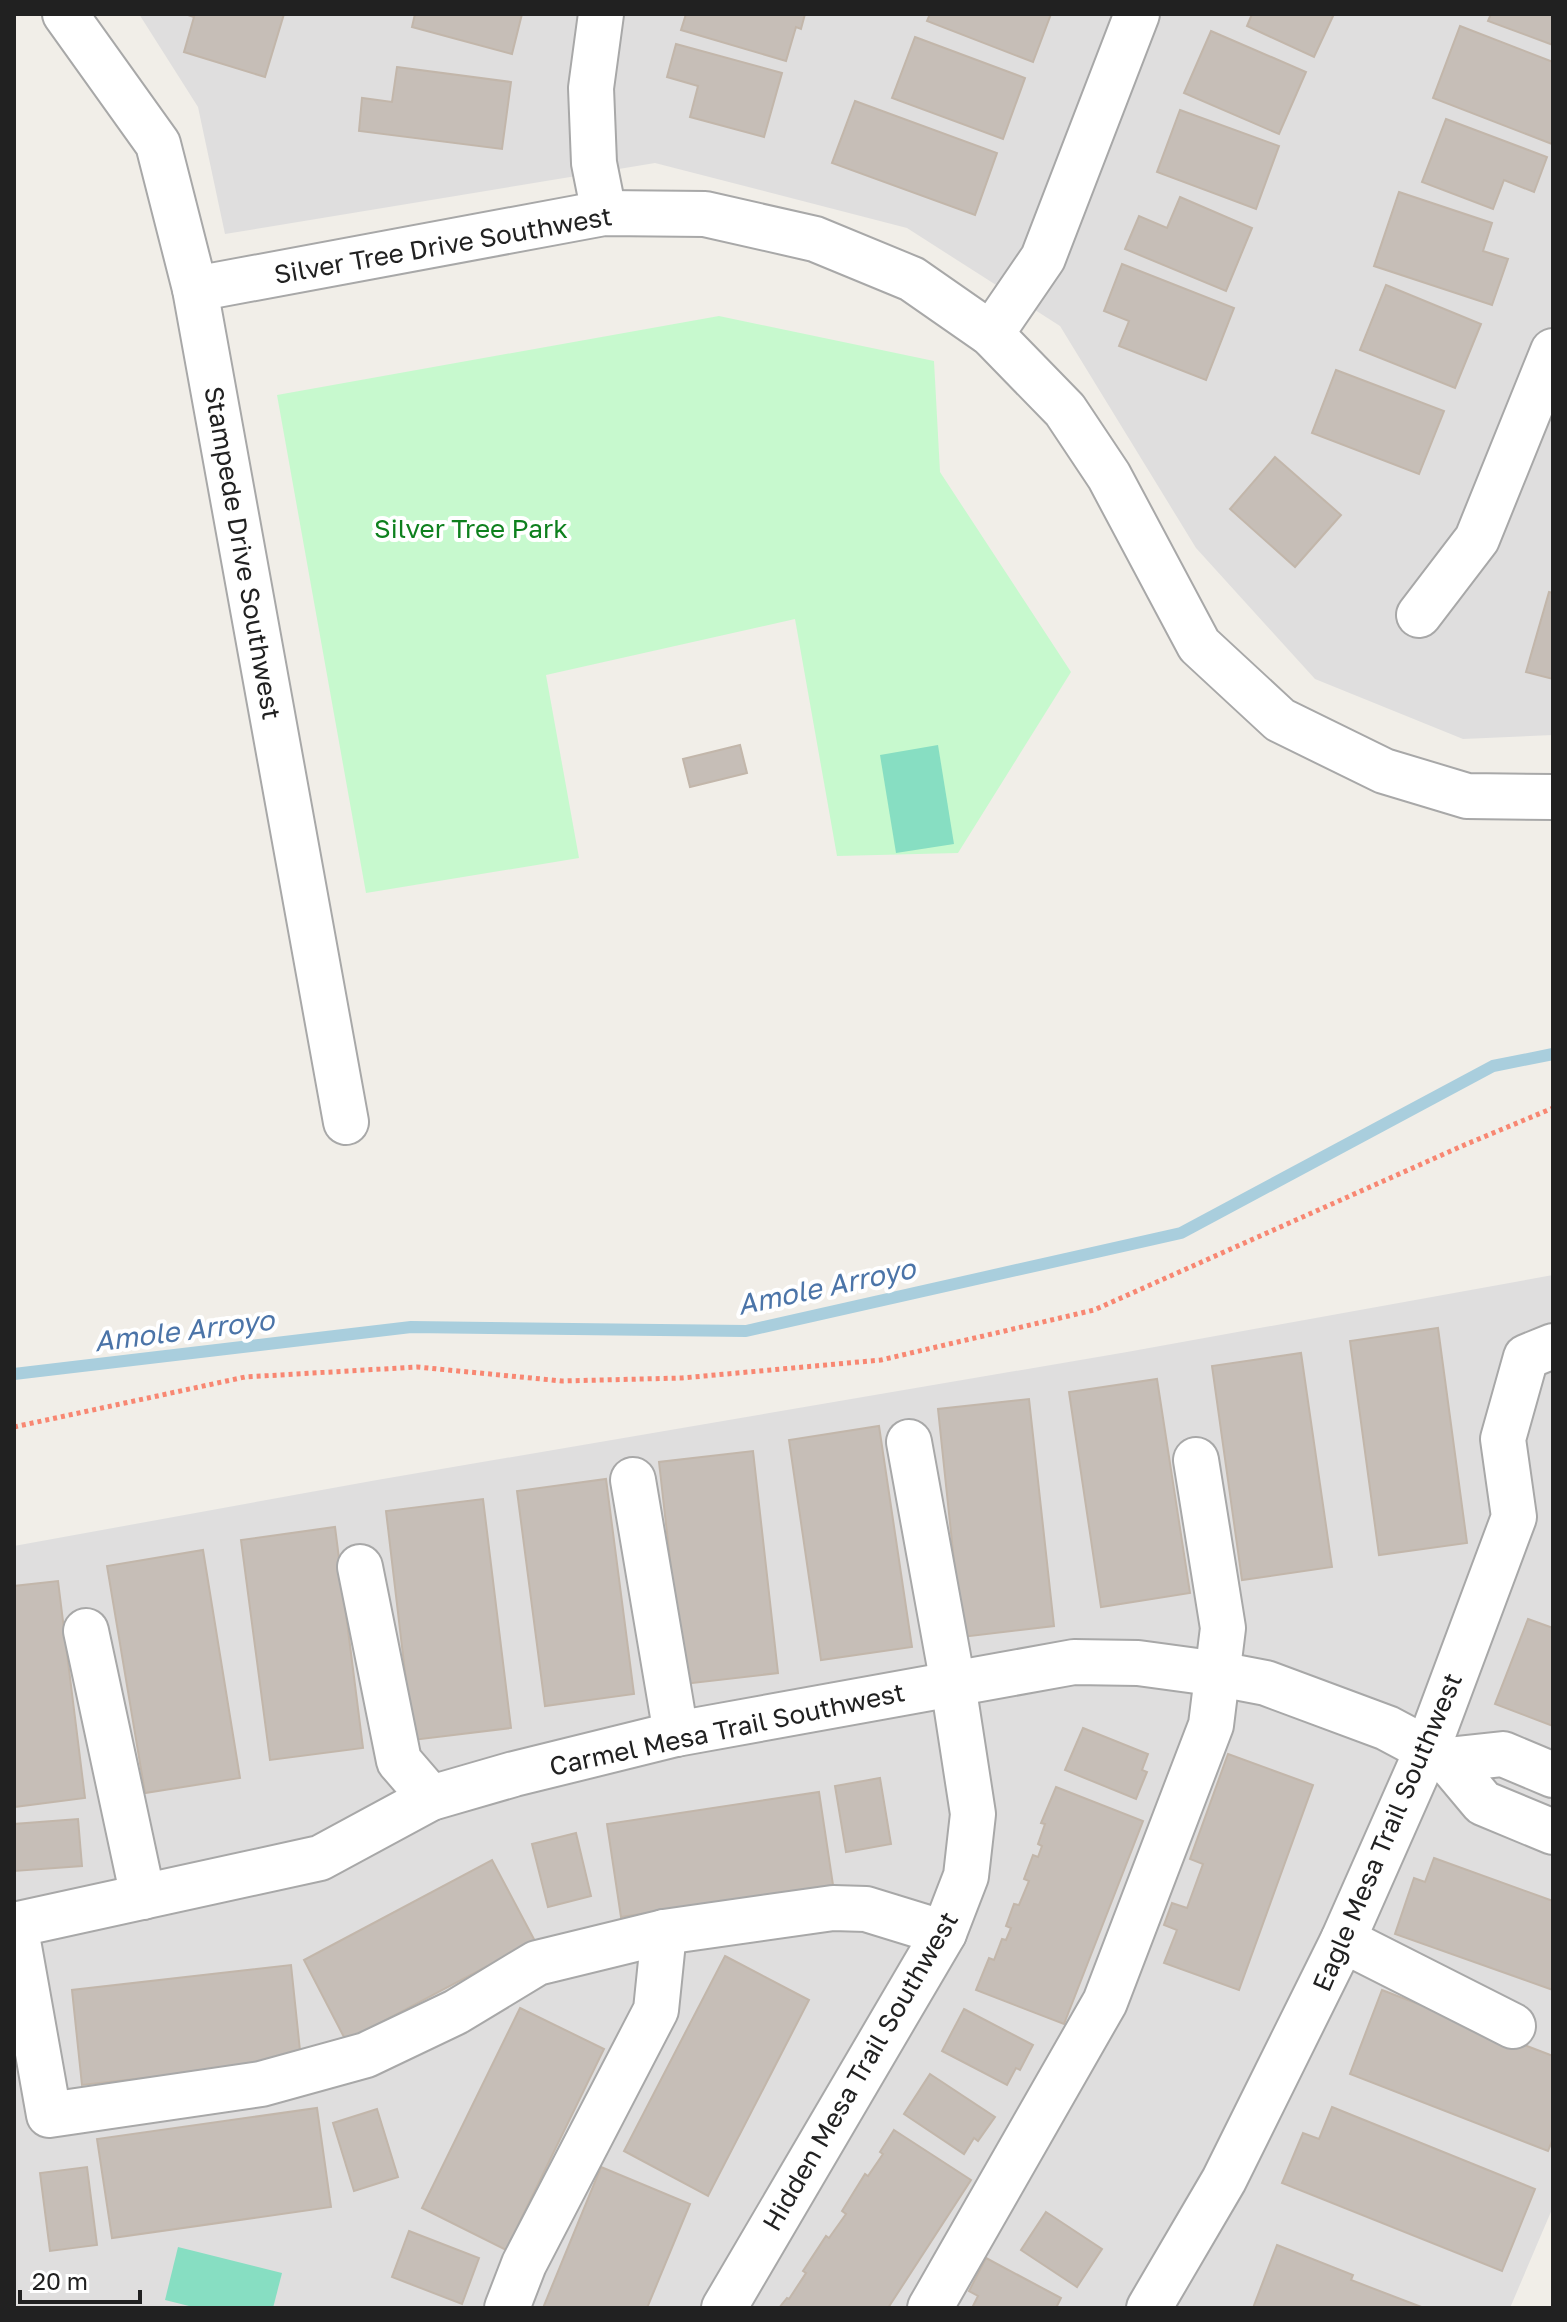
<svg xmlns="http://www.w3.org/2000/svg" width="1567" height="2322" viewBox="0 0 1567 2322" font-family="'Golos Text',sans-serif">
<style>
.residential{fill:#dfdede}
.park{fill:#c7f9ce}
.pitch{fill:#87dec2}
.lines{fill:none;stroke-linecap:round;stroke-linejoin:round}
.stream{stroke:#a9cedd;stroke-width:12}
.building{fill:#c6beb7;stroke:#c2b6aa;stroke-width:2}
.minor-casing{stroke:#a8a8a8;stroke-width:48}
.path{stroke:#f88772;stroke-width:5;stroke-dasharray:4 4;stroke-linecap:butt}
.minor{stroke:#fff;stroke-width:44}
.labels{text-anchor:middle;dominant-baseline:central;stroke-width:8;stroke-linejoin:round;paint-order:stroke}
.street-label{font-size:26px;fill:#212121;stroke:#fff}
.park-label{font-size:26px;fill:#0e801e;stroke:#fff}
.water-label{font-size:28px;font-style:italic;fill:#4b74a8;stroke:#fff}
</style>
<rect width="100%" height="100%" fill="#f1eee8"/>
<g class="residential">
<path d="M139,14H1553V735L1463,739L1315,679L1196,548L1060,326L907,228L655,163L225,234L198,107Z"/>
<path d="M1553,1275V2207L1510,2308H14V1546L377,1480L1127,1352Z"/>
</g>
<path class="park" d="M719,316L934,361L940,472L1071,672L958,853L837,856L795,619L546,675L579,858L366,893L277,395Z"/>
<g class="pitch">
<path d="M938,745L954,844L896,853L880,755Z"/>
<path d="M178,2247L282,2273L273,2308H197L165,2300Z"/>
</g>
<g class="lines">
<path class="stream" d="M14,1374L411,1327L746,1331L1181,1233L1493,1066L1553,1054"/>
</g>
<g class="building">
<path d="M185,14H284L265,77L184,52L194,17Z"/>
<path d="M415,14H522L512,54L412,27Z"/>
<path d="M686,14H805L801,29L796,27L786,61L681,30Z"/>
<path d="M930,14H1051L1033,62L927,21Z"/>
<path d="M1252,14H1334L1314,57L1247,26Z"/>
<path d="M1491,14H1553V45L1488,21Z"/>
<path d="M1460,26L1553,62L1552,144L1433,98Z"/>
<path d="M1211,31L1306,72L1279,134L1184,93Z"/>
<path d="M915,37L1025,78L1003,139L892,98Z"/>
<path d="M676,44L782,73L764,137L690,117L698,86L667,77Z"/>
<path d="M397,67L511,82L502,149L359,131L362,98L392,102Z"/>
<path d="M855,101L997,153L975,215L832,163Z"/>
<path d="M1180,110L1279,146L1256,209L1157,172Z"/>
<path d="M1446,119L1547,157L1534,192L1504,180L1493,209L1422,182Z"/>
<path d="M1399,192L1492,223L1483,251L1508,259L1492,305L1374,266Z"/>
<path d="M1180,197L1252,228L1226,291L1125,249L1139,216L1167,228Z"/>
<path d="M1122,264L1234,308L1206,380L1119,346L1129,321L1104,311Z"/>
<path d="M1386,285L1481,324L1455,388L1360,350Z"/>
<path d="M1336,370L1444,411L1419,474L1312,433Z"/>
<path d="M1275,457L1341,515L1295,567L1230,509Z"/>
<path d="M1549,592L1553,593V679L1526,672Z"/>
<path d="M740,745L747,773L690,787L683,759Z"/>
<path d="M1438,1328L1467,1543L1379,1555L1350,1341Z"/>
<path d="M1301,1353L1332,1567L1242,1580L1212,1366Z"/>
<path d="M1157,1379L1190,1593L1101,1607L1069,1392Z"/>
<path d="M1029,1399L1054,1626L962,1637L938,1409Z"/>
<path d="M879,1426L912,1647L821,1660L789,1440Z"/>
<path d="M753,1451L778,1673L684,1684L659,1462Z"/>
<path d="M606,1479L634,1694L545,1706L517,1491Z"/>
<path d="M483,1499L511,1728L413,1740L386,1511Z"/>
<path d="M335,1527L363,1748L270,1760L241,1540Z"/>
<path d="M203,1550L240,1778L145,1793L107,1566Z"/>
<path d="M58,1581L85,1798L14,1807V1586Z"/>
<path d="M1528,1619L1553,1628V1726L1495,1704Z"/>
<path d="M1083,1728L1148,1754L1142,1770L1147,1772L1136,1799L1065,1770Z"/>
<path d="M1228,1754L1313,1785L1239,1990L1164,1963L1177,1930L1164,1925L1172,1903L1187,1908L1203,1864L1190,1859Z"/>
<path d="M880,1778L891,1844L846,1852L835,1786Z"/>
<path d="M1056,1787L1143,1821L1064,2024L976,1990L989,1958L994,1960L1002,1939L1006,1940L1011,1928L1006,1926L1014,1904L1019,1905L1029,1881L1024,1879L1033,1855L1038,1857L1042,1846L1038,1844L1045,1824L1041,1823Z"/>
<path d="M819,1792L833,1885L621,1917L607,1824Z"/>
<path d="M78,1819L82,1866L14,1871V1824Z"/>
<path d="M576,1833L591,1896L548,1907L532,1844Z"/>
<path d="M1434,1858L1553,1901V1990L1395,1934L1414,1878L1425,1882Z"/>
<path d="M492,1860L535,1941L346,2041L304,1960Z"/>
<path d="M725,1956L809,2000L708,2196L624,2151Z"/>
<path d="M291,1965L301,2060L82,2085L72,1990Z"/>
<path d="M1382,1990L1553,2056V2139L1548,2151L1350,2074Z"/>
<path d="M520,2008L604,2049L506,2250L422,2208Z"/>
<path d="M964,2009L1033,2045L1020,2070L1016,2068L1007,2085L942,2051Z"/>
<path d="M930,2074L995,2117L978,2141L974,2138L964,2154L904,2114Z"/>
<path d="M1332,2107L1535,2189L1502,2271L1282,2183L1303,2133L1319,2139Z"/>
<path d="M317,2108L331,2207L112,2238L97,2139Z"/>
<path d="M377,2109L398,2177L354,2191L333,2123Z"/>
<path d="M894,2130L971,2180L888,2308H779L787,2298L789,2299L806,2273L803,2271L826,2236L829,2238L846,2214L842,2211L865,2174L868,2176L883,2154L880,2152Z"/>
<path d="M87,2167L97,2245L50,2251L40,2173Z"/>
<path d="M601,2167L690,2204L647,2308H543Z"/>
<path d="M1046,2212L1102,2249L1077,2287L1021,2250Z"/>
<path d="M409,2231L479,2258L462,2304L392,2277Z"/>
<path d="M1277,2245L1353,2275L1351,2280L1424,2308H1253Z"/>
<path d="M986,2258L1061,2298L1056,2308H972L978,2296L969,2291Z"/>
</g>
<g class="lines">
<defs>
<g id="minor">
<path d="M65,14L158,144L195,289L346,1122"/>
<path d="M601,14L591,88L594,163L604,213"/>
<path d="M195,289L604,213L705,214L815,239L912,279L991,334L1065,410L1109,476L1199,645L1280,720L1384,771L1467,796L1553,797"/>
<path d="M991,334L1043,258L1137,14"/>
<path d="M1419,615L1477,539L1553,351"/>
<path d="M633,1480L676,1734"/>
<path d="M360,1567L399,1761L431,1798"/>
<path d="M86,1631L143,1897"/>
<path d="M1447,1760L1503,1754L1553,1775"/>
<path d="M15,1924L49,2115L261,2084L366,2055L456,2012L537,1963L664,1932L833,1908L866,1909L944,1933"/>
<path d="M14,1925L320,1858L431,1798L514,1774L676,1734L1074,1662L1138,1663L1219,1674L1266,1683L1387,1728L1447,1760L1483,1803L1553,1832"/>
<path d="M1343,1940L1513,2026"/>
<path d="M507,2308L524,2264L656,2010L664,1932"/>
<path d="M724,2308L944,1933L966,1876L973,1814L953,1684L909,1442"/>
<path d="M930,2308L1105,2002L1211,1725L1223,1628L1196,1460"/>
<path d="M1149,2308L1224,2180L1343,1940L1427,1750L1514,1517L1503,1439L1526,1357L1553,1346"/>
</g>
</defs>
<use href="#minor" class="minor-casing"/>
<path class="path" d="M14,1427L245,1377L417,1367L562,1381L682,1378L881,1360L1094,1310L1462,1146L1553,1108"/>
<use href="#minor" class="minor"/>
</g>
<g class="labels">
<g class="street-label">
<text transform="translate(443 245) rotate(-10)">Silver Tree Drive Southwest</text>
<text transform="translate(243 553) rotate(80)">Stampede Drive Southwest</text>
<text transform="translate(727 1729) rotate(-12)">Carmel Mesa Trail Southwest</text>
<text transform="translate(1387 1832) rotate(-67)">Eagle Mesa Trail Southwest</text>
<text transform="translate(860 2071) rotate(-60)">Hidden Mesa Trail Southwest</text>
</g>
<g class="park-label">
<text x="471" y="528">Silver Tree Park</text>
</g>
<g class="water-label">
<text transform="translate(826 1286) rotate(-12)">Amole Arroyo</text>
<text transform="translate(184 1330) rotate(-7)">Amole Arroyo</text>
</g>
</g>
<rect width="1567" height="2322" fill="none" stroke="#212121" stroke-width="32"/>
<path d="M20 2290v12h120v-12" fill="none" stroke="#212121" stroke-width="4"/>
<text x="32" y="2290" font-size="24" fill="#212121" stroke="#ffffff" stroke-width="6" paint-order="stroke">20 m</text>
</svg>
